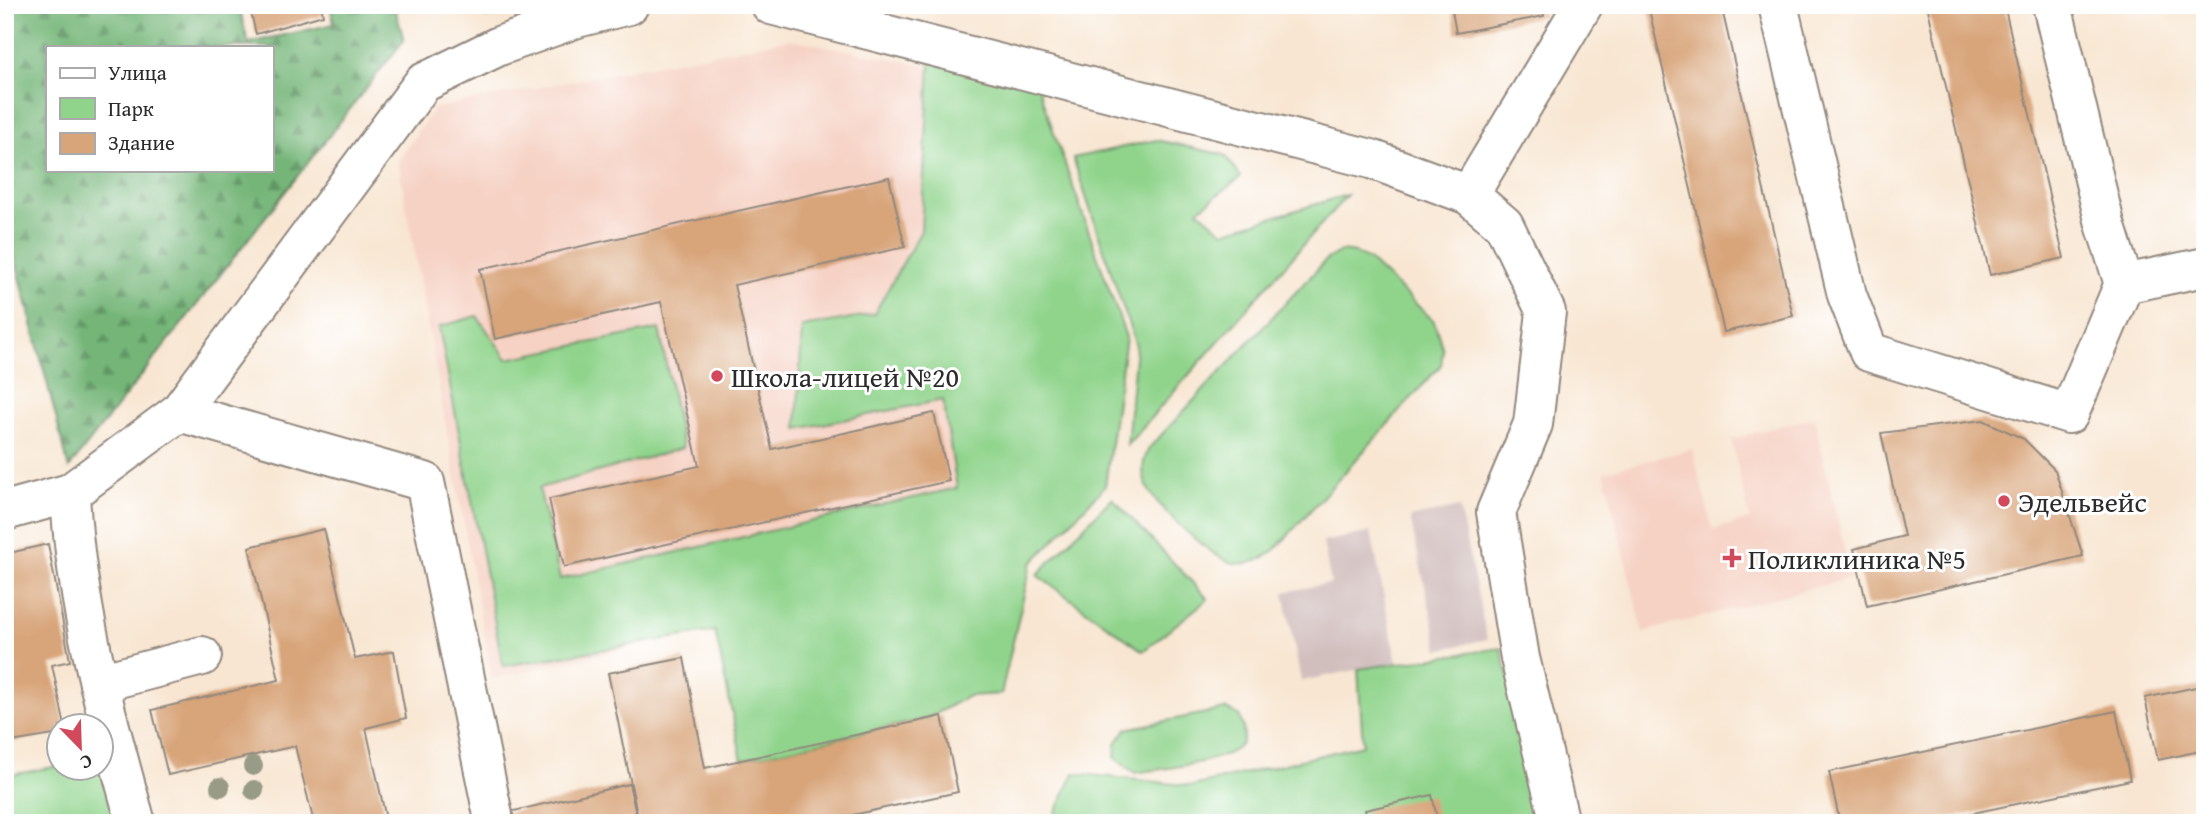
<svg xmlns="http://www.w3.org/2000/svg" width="2210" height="828" viewBox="0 0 2210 828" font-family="'Gentium Book Plus',serif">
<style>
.built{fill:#f6d2c4}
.industrial{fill:#d1bfbe}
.forest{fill:url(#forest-firs);stroke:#507052;stroke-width:2;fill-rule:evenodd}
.park{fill:#90d48c;stroke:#5e805c;stroke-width:2}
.building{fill:#d8a479}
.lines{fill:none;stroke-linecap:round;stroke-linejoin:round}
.minor-casing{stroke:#92887e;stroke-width:42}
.minor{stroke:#fff;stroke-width:38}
.tree{fill:#989b86}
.poi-dot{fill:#d1495b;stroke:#fff;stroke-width:2.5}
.labels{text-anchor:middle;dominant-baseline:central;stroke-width:6;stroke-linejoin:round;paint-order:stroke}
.poi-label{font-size:28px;fill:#2b2b2b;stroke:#fff;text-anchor:start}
</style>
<defs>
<pattern id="forest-firs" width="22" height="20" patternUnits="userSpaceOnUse" patternTransform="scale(1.75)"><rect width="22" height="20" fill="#74b678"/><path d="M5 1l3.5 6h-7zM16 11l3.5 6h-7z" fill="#5f9463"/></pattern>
</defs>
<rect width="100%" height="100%" fill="#fff"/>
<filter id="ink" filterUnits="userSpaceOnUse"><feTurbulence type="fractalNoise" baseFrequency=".0143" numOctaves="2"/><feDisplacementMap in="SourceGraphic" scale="14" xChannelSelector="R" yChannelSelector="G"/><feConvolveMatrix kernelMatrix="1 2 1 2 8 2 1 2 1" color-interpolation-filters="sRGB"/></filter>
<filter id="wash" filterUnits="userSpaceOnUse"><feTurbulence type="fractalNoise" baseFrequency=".00686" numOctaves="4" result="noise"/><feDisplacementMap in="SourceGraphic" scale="28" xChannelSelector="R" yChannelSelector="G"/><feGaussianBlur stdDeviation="1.57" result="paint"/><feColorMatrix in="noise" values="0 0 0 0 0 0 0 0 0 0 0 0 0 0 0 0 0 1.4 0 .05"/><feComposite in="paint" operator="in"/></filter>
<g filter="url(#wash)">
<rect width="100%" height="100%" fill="#f8e6d2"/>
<g class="built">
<path d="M790,39L929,66L1000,538L677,637L492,679L398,161L434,108Z"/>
<path d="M1814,417L1851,578L1643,632L1604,472L1692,449L1713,530L1750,519L1731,439Z"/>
</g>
<g class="industrial">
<path d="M1459,507L1487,639L1439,650L1410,518Z"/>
<path d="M1371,532L1397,662L1301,681L1284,592L1331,583L1323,542Z"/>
</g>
<path class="forest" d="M5,5H239L248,43L334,24L330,5H394L404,40L69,468L5,219ZM47,47H271V170H47Z"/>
<g class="park">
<path d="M482,5H543L485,17Z"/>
<path d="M931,47L1035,79L1126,337L1105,486L1031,564L1001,694L968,696L926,719L742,760L715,631L503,666L439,327L477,316L507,359L659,329L683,448L539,488L560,579L957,488L943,400L797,429L802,327L874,314L921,231Z"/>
<path d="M1156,140L1225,155L1241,177L1198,210L1223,232L1347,195L1127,445L1136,346L1073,158Z"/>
<path d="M1341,251L1355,253L1369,260L1434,321L1443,350L1441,365L1274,551C1260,560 1250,566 1234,563C1213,560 1154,505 1146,485C1141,471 1143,461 1149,448L1327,259Z"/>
<path d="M1112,498L1208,599L1143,651L1037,575Z"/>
<path d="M1501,648L1546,823H1051L1074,773L1193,786L1363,745L1358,669Z"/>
<path d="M1226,709L1239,715C1242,724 1246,733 1242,742C1235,762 1157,769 1135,773L1115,758L1116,743L1126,729Z"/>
<path d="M59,766L102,768L118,823H5V776Z"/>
</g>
<g id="blocks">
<g class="building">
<path d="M249,5H321L323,15L256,34Z"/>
<path d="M1451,5H1542L1544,16L1456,33Z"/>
<path d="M1648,5H1721L1793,316L1724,332Z"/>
<path d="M1927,5H2004L2064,258L1990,275Z"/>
<path d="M889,177L905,247L734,285L772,449L934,413L949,481L564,567L549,499L699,466L661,302L495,339L480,269Z"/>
<path d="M1983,420L2024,439L2055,470L2083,556L1867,606L1854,549L1904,536L1881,433Z"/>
<path d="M324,529L355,659L394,651L406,718L366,728L387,823H314L295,746L168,775L152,710L279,680L249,547Z"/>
<path d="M48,544L70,661L52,665L65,726H60V734L5,743V554Z"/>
<path d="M684,658L705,768L942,716L958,792L816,823H639L608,673Z"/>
<path d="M2205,685V750L2158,760L2145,698Z"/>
<path d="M2116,711L2130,780L1925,823H1840L1829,772Z"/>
<path d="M629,784L638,823H467V822Z"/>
<path d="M1432,795L1438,823H1368L1365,810Z"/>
</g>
</g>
</g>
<g filter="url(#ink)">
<use href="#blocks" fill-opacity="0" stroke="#92887e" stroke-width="2"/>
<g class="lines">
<defs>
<g id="minor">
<path d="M771,5L1371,159L1469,195L1504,225L1546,312L1533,424L1496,512L1520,658L1560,823"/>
<path d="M1778,5L1847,295L1869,352L2069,414L2124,284L2205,267"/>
<path d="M2052,5L2105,224L2124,284"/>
<path d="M1469,195L1583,5"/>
<path d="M179,412L425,482L493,815"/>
<path d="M70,493C75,605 106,715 136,823"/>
<path d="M5,511L70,493L179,412L423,83L499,46L577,18L629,5"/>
<path d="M99,683L202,656"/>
</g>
</defs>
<use href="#minor" class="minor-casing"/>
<use href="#minor" class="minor"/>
</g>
<g class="tree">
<circle cx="253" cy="766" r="10"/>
<circle cx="220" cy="787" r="10"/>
<circle cx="254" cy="790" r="10"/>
</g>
</g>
<g class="poi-dot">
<circle cx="717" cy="376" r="7"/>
<circle cx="2004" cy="501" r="7"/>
<path d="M1728.5 547.5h7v7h7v7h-7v7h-7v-7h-7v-7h7z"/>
</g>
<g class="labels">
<g class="poi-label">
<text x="731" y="376">Школа-лицей №20</text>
<text x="2018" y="501">Эдельвейс</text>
<text x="1748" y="558">Поликлиника №5</text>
</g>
</g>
<rect width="2210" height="828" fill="none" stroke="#fff" stroke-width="28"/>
<rect x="46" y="46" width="228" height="126" fill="#ffffff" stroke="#aaaaaa" stroke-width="2"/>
<rect x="60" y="68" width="35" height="10" fill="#ffffff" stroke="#aaaaaa" stroke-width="2"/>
<text x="108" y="80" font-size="21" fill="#2b2b2b">Улица</text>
<rect x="60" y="98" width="35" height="21" fill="#90d48c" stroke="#aaaaaa" stroke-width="2"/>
<text x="108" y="116" font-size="21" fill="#2b2b2b">Парк</text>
<rect x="60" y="133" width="35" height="21" fill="#d8a479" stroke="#aaaaaa" stroke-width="2"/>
<text x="108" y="150" font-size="21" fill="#2b2b2b">Здание</text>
<g transform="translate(80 747) rotate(157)"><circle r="33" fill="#ffffff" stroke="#aaaaaa" stroke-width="2"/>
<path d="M0-5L12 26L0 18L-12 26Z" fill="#d1495b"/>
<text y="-10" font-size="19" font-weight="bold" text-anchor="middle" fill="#2b2b2b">С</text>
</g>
</svg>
